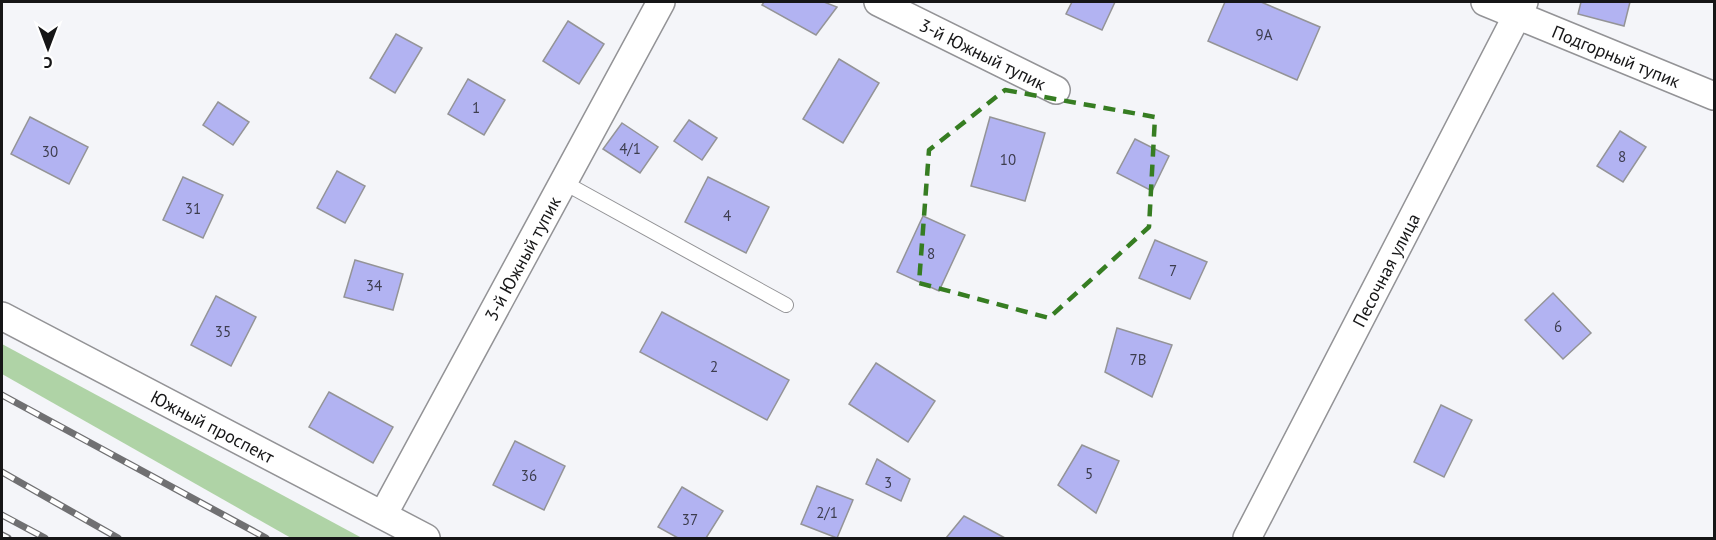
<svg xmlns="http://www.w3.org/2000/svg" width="1716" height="540" viewBox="0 0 1716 540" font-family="'PT Sans',sans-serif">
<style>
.green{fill:#afd3a6}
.building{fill:#b2b3f2;stroke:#949497;stroke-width:1.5}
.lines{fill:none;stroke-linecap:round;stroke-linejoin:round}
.lane-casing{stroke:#939396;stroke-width:16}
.street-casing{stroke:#939396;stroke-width:30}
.lane{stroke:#fff;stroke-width:14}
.street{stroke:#fff;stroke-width:27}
.rail-casing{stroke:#707072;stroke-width:7}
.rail{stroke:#fff;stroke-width:4.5;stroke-dasharray:14;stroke-linecap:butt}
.marked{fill:none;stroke:#367d22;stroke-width:4.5;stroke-dasharray:12 8;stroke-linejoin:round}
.labels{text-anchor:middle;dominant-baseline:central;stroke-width:5;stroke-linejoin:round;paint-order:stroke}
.number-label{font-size:15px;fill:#3d3d4e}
.street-label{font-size:18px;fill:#161617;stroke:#fff}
</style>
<rect width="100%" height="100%" fill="#f4f5f9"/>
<path class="green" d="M2,344L362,538H291L2,374Z"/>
<g class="building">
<path d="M764,2H824L837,7L816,35L762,5Z"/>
<path d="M1072,2H1115L1102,30L1066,14Z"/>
<path d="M1225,2H1261L1320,27L1297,80L1208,41Z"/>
<path d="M1581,2H1630L1624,26L1578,14Z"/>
<path d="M568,21L604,44L579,84L543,61Z"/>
<path d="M396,34L422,48L395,93L370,78Z"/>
<path d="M839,59L879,83L843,143L803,119Z"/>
<path d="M468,79L505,100L484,135L448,114Z"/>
<path d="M218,102L249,122L233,145L203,125Z"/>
<path d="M30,117L88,147L69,184L11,154Z"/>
<path d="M990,117L1045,133L1025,201L971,186Z"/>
<path d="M689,120L717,138L702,160L674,141Z"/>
<path d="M622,123L658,147L640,173L603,149Z"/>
<path d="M1620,131L1646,147L1623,182L1597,166Z"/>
<path d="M1135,139L1169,156L1152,191L1117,173Z"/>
<path d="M337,171L365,186L345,223L317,208Z"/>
<path d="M183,177L223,195L203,238L163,220Z"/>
<path d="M708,177L769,207L746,253L685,222Z"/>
<path d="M923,216L965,235L939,291L897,272Z"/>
<path d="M1155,240L1207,262L1190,299L1139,278Z"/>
<path d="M355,260L403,274L393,310L344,297Z"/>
<path d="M1553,293L1591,333L1563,359L1525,320Z"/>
<path d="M216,296L256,317L231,366L191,345Z"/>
<path d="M662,312L789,380L767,420L640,352Z"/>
<path d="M1117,328L1172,345L1152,397L1105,372Z"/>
<path d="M876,363L935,401L908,442L849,404Z"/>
<path d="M329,392L393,427L373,463L309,427Z"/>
<path d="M1441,405L1472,420L1444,477L1414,462Z"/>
<path d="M515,441L565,466L544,510L493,485Z"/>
<path d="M1082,445L1119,461L1096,513L1058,485Z"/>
<path d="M877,459L910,479L901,501L866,484Z"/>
<path d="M817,486L853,500L837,538L801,524Z"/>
<path d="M682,487L723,511L706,538H678L658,527Z"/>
<path d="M964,516L1005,538H946Z"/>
</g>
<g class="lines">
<defs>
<path id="lane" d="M563,182L786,305"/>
<g id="street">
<path id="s1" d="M878,2L1056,90"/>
<path id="s2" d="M1485,2L1714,96"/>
<path id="s3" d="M2,316L426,538"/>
<path id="s4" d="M383,515L661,2"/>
<path id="s5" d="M1247,538L1524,2"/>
</g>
</defs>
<use href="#lane" class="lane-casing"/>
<use href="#street" class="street-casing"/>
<use href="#lane" class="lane"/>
<use href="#street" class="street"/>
<defs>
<g id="rail">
<path d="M2,395L266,538"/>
<path d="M2,472L118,538"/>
<path d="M2,515L45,538"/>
<path d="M2,535L8,538"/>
</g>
</defs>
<use href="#rail" class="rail-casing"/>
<use href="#rail" class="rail"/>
</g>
<path class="marked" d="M1005,90L1155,117L1149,227L1049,318L919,283L929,150Z"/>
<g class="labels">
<g class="number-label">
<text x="1264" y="34">9А</text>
<text x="476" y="107">1</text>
<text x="630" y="148">4/1</text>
<text x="50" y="151">30</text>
<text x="1622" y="156">8</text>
<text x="1008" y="159">10</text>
<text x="193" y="208">31</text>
<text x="727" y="215">4</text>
<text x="931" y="253">8</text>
<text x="1173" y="270">7</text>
<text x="374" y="285">34</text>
<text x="1558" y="326">6</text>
<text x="223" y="331">35</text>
<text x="1138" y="359">7В</text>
<text x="714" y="366">2</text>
<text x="1089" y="473">5</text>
<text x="529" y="475">36</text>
<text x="888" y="482">3</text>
<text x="827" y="512">2/1</text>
<text x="690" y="519">37</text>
</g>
<g class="street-label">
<text stroke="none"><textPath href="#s1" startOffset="117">3-й Южный тупик</textPath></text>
<text stroke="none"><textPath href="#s2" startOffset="142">Подгорный тупик</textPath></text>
<text stroke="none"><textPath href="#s4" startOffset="292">3-й Южный тупик</textPath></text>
<text stroke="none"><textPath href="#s5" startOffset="302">Песочная улица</textPath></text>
<text stroke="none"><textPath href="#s3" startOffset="238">Южный проспект</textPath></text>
</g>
</g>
<rect width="1716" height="540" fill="none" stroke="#161617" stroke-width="6"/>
<g transform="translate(48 48) rotate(180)" stroke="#ffffff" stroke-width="4.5" paint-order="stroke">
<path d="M0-4.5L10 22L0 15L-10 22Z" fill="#161617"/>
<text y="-9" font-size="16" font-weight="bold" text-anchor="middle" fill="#161617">С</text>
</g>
</svg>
